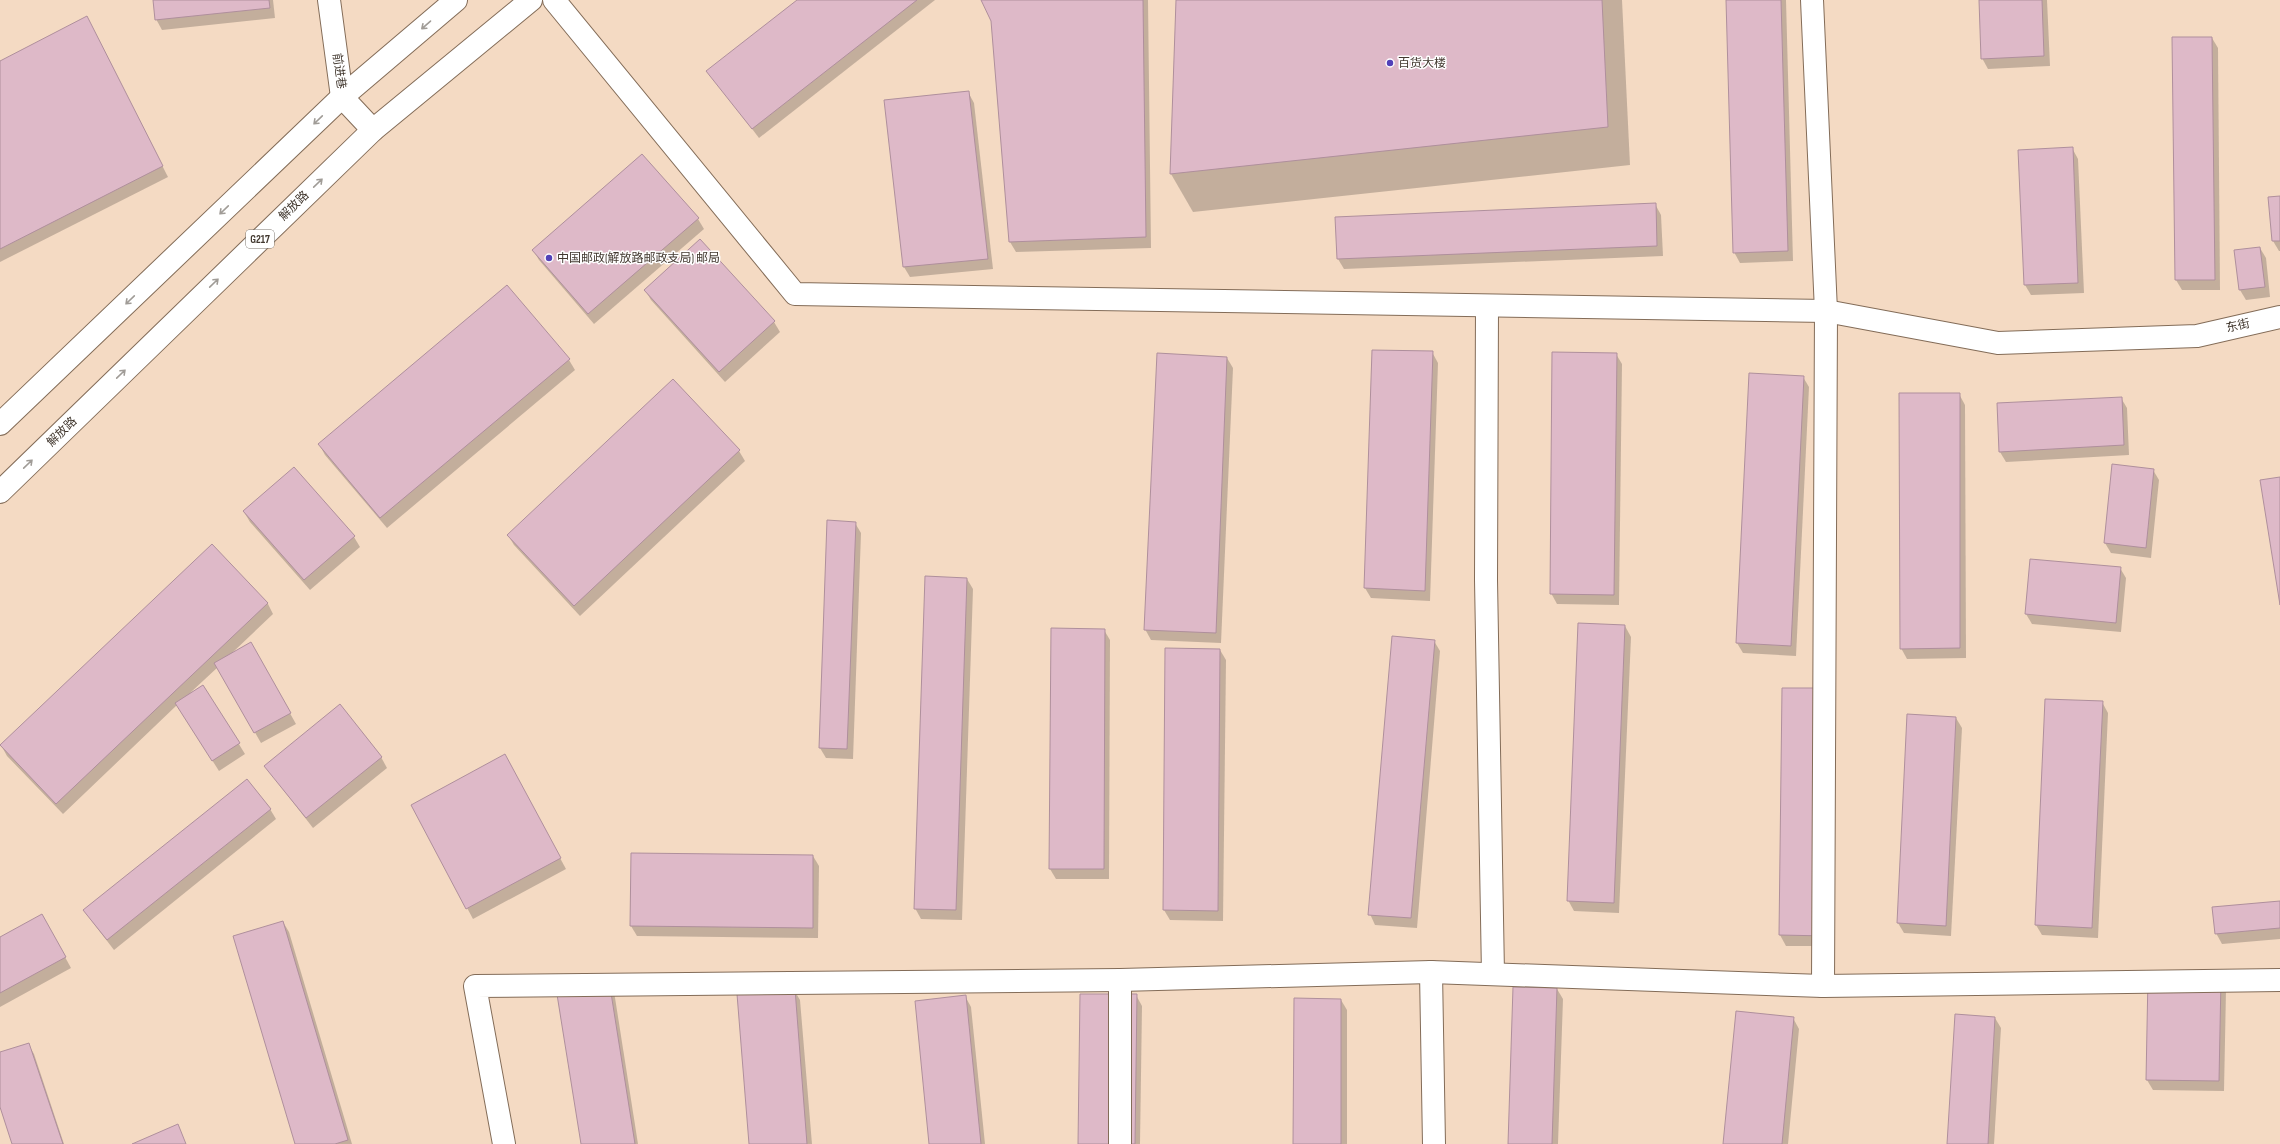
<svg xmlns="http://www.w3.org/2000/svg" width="2280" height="1144" viewBox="0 0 2280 1144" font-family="'Sofia Sans Condensed','Noto Sans SC',sans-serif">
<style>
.shadow{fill:#0003}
.building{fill:#deb9c8;stroke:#af8f9c}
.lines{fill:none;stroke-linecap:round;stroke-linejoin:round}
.minor-casing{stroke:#836c58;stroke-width:24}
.trunk-casing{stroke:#836c58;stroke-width:24}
.minor{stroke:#fff;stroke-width:22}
.trunk{stroke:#fff;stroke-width:22}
.oneway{stroke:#a09c97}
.poi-dot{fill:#5241b8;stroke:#fff;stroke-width:1.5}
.labels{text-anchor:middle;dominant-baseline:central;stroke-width:3;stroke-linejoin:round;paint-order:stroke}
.shield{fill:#fff;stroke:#7b746d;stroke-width:1}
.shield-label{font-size:11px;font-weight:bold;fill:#42382f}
.poi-label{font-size:12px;fill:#42382f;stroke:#fff;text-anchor:start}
.street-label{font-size:12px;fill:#42382f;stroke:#fff}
</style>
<rect width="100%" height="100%" fill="#f4dac3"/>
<g class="shadow">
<path d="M154,0H273L275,18L162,30L156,19Z"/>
<path d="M799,0H935L759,138L708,71Z"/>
<path d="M982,0H1148L1151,248L1016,252L1010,242L992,20Z"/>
<path d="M1177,0H1622L1630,165L1193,212L1171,174Z"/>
<path d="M1727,0H1786L1793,261L1740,263L1734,252Z"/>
<path d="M1980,0H2047L2050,66L1988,69L1982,58Z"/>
<path d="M92,28L168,177L0,262V62Z"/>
<path d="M2212,38L2218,48L2220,290H2182L2176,280Z"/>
<path d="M968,92L974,103L993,269L910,277L904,267L885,101Z"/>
<path d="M2072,148L2078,159L2084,293L2031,295L2025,285Z"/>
<path d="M2280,197V251H2279L2273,241L2269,198Z"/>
<path d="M1655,204L1661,215L1663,256L1344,269L1338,259Z"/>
<path d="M698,219L704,229L594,324L539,260L533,250Z"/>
<path d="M700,240L774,322L780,332L725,382L651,300L645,290Z"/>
<path d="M2260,248L2266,258L2270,297L2246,300L2240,290L2235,251Z"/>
<path d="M1432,352L1438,363L1430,601L1371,598L1365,588Z"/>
<path d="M1616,354L1622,364L1619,605L1557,604L1551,593Z"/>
<path d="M1227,358L1233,368L1221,643L1151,640L1145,629Z"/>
<path d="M569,360L575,370L387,528L325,455L319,444Z"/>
<path d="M1803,377L1809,387L1796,656L1743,653L1737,643Z"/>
<path d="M673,381L739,451L745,461L580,616L514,545L508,535Z"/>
<path d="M1959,394L1965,405L1966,658L1907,659L1901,648Z"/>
<path d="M2121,398L2127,408L2129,455L2006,462L2000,452Z"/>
<path d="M2153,470L2159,480L2151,558L2111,553L2105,543Z"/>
<path d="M244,512L354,537L360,547L310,590L250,522Z"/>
<path d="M855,523L861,533L853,759L826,758L820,748Z"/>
<path d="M212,546L268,604L273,614L232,653L251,644L296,724L261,743L218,667L190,693L203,686L245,754L219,771L177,705L63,814L7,756L1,745Z"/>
<path d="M2120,568L2126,578L2121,632L2032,624L2026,614Z"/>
<path d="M967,579L973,589L962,920L921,919L915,908Z"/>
<path d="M1625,626L1631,637L1619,913L1574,911L1568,900Z"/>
<path d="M1104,630L1110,640L1109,879H1056L1050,869Z"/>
<path d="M1434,641L1440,651L1417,928L1375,925L1370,914Z"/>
<path d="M1220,650L1226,660L1223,921L1170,920L1164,910Z"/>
<path d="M1783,689L1832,946H1786L1780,935Z"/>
<path d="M2102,702L2108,713L2098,938L2042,935L2036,925Z"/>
<path d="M1956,718L1962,728L1951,936L1904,933L1898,923Z"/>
<path d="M381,757L387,768L313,828L265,766Z"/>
<path d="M510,766L566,869L473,919L412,805Z"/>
<path d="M270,809L276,819L114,950L91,920L85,910Z"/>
<path d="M813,856L819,866L818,938L637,936L631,926Z"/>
<path d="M2280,902V939L2222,944L2216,933Z"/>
<path d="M283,922L289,932L352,1144H296Z"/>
<path d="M47,924L71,968L0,1007V938Z"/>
<path d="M2149,978L2226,990L2224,1091L2153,1090L2147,1080Z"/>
<path d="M613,985L638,1144H582Z"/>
<path d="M1557,989L1563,999L1558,1144H1509Z"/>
<path d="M794,990L800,1000L812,1144H750Z"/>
<path d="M1136,995L1142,1006L1140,1144H1079Z"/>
<path d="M965,996L971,1007L985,1144H930Z"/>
<path d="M1341,1000L1347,1010V1144H1294Z"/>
<path d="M1793,1018L1799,1029L1788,1144H1724Z"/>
<path d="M1995,1018L2001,1028L1994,1144H1948Z"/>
<path d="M28,1044L34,1054L64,1144H14L0,1104V1053Z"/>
</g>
<g class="building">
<path d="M153,0H269L270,8L155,20Z"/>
<path d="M797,0H917L752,129L706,71Z"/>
<path d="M981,0H1143L1146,237L1009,242L991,21Z"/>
<path d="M1176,0H1602L1608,127L1170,174Z"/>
<path d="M1726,0H1781L1788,251L1733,253Z"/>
<path d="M1979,0H2042L2044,56L1981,59Z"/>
<path d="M87,16L163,166L0,249V61Z"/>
<path d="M2172,37H2212L2215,280H2175Z"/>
<path d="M969,91L988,259L903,267L884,100Z"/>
<path d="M2073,147L2078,283L2024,285L2018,150Z"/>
<path d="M642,154L699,218L588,314L532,250Z"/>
<path d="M2280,196V241H2272L2268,197Z"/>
<path d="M1656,203L1657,246L1337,259L1335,217Z"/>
<path d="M700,239L775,321L719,372L644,290Z"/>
<path d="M2260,247L2265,287L2239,290L2234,250Z"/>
<path d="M507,285L570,359L380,518L318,444Z"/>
<path d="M1372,350L1433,351L1425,591L1364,588Z"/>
<path d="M1552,352L1617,353L1614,595L1550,594Z"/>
<path d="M1157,353L1227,357L1216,633L1144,630Z"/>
<path d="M1749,373L1804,376L1791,646L1736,643Z"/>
<path d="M673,379L740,450L574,606L507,535Z"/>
<path d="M1899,393H1960V648L1900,649Z"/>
<path d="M2122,397L2124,445L1999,452L1997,403Z"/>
<path d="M2112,464L2154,469L2146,548L2104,543Z"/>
<path d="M294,467L355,536L304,580L243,511Z"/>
<path d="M2280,477V605L2260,480Z"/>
<path d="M827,520L856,522L847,749L819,748Z"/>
<path d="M212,544L268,603L56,804L0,745Z"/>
<path d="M2030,559L2121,567L2116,623L2025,614Z"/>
<path d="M925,576L967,578L956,910L914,909Z"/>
<path d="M1578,623L1625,625L1614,903L1567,901Z"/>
<path d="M1051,628L1105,629L1104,869H1049Z"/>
<path d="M1392,636L1435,640L1411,918L1368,915Z"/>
<path d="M251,642L291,713L254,733L214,663Z"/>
<path d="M1165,648L1220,649L1218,911L1163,910Z"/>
<path d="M203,685L240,743L212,761L175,703Z"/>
<path d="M1782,688H1830L1827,936L1779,935Z"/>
<path d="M2045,699L2103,701L2092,928L2035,925Z"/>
<path d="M340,704L382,757L306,818L264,766Z"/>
<path d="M1907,714L1956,717L1946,926L1897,923Z"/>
<path d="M505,754L561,858L466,909L411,805Z"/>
<path d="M247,779L271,809L107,940L83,910Z"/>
<path d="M631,853L813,855V928L630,926Z"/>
<path d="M2280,901V928L2215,934L2212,907Z"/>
<path d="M42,914L66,957L0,993V937Z"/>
<path d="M283,921L348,1140L335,1144H295L233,936Z"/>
<path d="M608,974L635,1144H581L555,982Z"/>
<path d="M2148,977L2221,979L2219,1081L2146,1080Z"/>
<path d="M1513,987L1557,988L1552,1144H1508Z"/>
<path d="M795,989L807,1144H749L737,994Z"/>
<path d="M1080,994H1137L1135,1144H1078Z"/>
<path d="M966,995L981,1144H929L915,1001Z"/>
<path d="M1294,998L1341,999V1144H1293Z"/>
<path d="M1736,1011L1794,1017L1782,1144H1723Z"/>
<path d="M1955,1014L1995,1017L1988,1144H1947Z"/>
<path d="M29,1043L63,1144H12L0,1107V1052Z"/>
<path d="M178,1124L186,1144H132Z"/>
</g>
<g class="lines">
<defs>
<g id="minor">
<path d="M329,0L342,97L373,130"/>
<path d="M554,0L795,294L1826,311L1998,343L2197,336L2280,317"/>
<path d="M1812,0L1826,311L1823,986"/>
<path d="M1487,306L1486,580L1493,974"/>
<path d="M1431,972L1434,1144"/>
<path d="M504,1144L475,986L1120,980L1431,972L1823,986L2280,980"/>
<path d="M1120,1144V980"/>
</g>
<g id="trunk">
<path d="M0,424L342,97L456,0"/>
<path d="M0,492L373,130L531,0"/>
</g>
</defs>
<use href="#minor" class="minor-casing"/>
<use href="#trunk" class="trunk-casing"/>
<use href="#minor" class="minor"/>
<use href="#trunk" class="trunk"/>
</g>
<defs><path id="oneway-shaft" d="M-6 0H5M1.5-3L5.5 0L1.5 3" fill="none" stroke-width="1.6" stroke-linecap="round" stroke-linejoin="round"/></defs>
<g class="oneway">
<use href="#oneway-shaft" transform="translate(426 25) rotate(139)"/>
<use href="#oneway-shaft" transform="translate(318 120) rotate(136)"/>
<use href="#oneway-shaft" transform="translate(318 183) rotate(-44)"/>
<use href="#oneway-shaft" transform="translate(224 210) rotate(136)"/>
<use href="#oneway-shaft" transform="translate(214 283) rotate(-44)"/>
<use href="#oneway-shaft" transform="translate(130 300) rotate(136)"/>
<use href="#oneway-shaft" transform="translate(121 374) rotate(-44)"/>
<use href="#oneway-shaft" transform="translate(28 464) rotate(-44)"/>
</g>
<g class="poi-dot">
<circle cx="1390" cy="63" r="4"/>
<circle cx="549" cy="258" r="4"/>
</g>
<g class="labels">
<rect class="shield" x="246" y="230" width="28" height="18" rx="3"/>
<g class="shield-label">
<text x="260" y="239">G217</text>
</g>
<g class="poi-label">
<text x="1398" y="63">百货大楼</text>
<text x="557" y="258">中国邮政(解放路邮政支局) 邮局</text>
</g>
<g class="street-label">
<text transform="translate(339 71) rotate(82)">前进巷</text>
<text transform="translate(294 206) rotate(-44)">解放路</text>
<text transform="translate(2238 326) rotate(-13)">东街</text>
<text transform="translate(62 432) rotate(-44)">解放路</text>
</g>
</g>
</svg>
